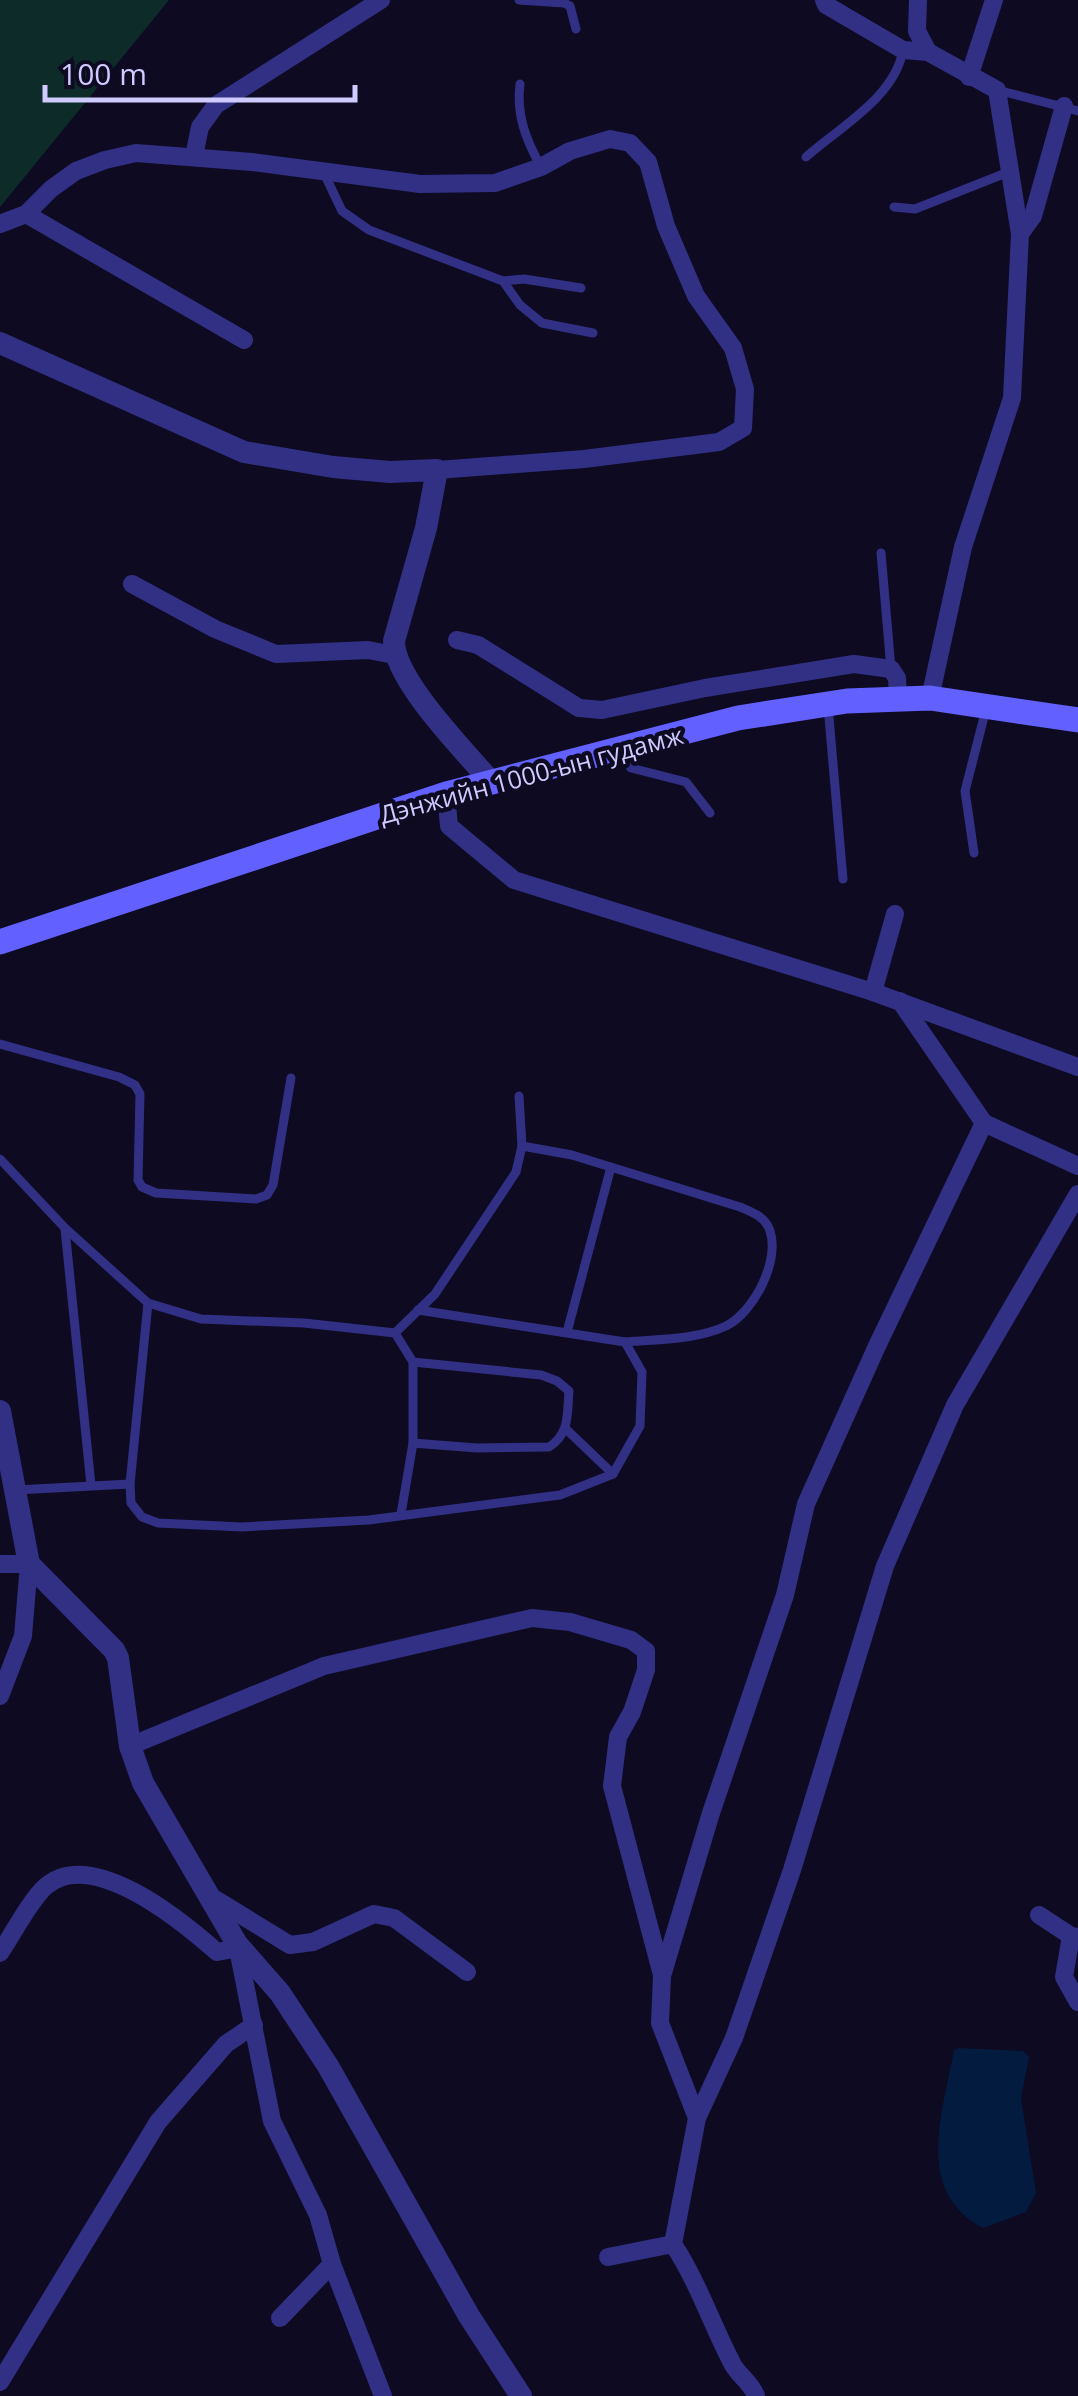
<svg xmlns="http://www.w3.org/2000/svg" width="1078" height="2396" viewBox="0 0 1078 2396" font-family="'Open Sans',sans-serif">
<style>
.green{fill:#0d2b29}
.water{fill:#041b40}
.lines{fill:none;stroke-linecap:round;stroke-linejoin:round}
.service{stroke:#313085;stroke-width:9}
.minor{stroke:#313085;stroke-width:18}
.tertiary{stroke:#313085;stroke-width:22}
.secondary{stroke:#6261ff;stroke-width:25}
.labels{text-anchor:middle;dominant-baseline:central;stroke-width:9;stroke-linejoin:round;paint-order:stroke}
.street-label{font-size:25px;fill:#cfcaff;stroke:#0e0a21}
</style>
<rect width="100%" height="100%" fill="#0e0a21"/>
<path class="green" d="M0,0H169L0,207Z"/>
<path class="water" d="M959,2048L1023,2051L1029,2057L1021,2098L1036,2193L1026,2212L983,2228C913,2191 943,2112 954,2050Z"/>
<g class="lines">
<g class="service">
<path d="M519,0L564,3L570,6L576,29"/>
<path d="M520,84C516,115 526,140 541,167"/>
<path d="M997,90L1078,111"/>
<path d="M806,157C840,127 895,97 903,50"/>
<path d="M324,173L342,211L369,230L503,281L520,305L542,323L593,333"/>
<path d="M894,207L915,209L1011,171"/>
<path d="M503,281L524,279L581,288"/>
<path d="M881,553L891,669"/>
<path d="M828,706L843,879"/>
<path d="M619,752L631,768L686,782L710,813"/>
<path d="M974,853L965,791L986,709"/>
<path d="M0,1044L119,1077L135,1085L140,1094L138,1180L142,1187L156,1193L256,1199L267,1195L273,1185L291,1078"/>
<path d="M522,1146L572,1155L740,1207C752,1212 766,1217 770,1231C780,1261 754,1312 726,1326C696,1340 658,1339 625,1342"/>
<path d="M0,1159L65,1228L148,1303L201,1319L304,1323L395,1333L413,1362L541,1375L557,1381L569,1391C567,1413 570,1434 549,1447L477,1448L413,1443"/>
<path d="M65,1229L91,1485"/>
<path d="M567,1332L611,1167"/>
<path d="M395,1333L435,1294L516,1172L522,1146L519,1096"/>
<path d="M566,1429L613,1474"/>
<path d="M130,1484L148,1303"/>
<path d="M16,1490L130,1484L131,1503L142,1517L158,1523L242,1527L369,1520L560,1495L613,1474L640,1426L642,1372L625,1342L418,1310"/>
<path d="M401,1514L413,1443V1362"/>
</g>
<g class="minor">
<path d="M824,0L826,5L903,50L928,52L997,90L1020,234L1012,398L963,547L930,698"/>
<path d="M918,0L917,31L928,52"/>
<path d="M969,77L994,0"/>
<path d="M194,156L200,127L216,105L381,0"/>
<path d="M26,214L244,340"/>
<path d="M0,224L26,214L51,189L76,171L105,160L136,153L252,162L420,184L495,183L541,167L570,151L610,139L630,143L648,162L666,226L696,296L733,348L745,389L743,428L719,442L584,459L437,470"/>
<path d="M1020,234L1033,216L1064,106"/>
<path d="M132,584L215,629L276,654L368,650L394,655"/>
<path d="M457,640L478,645L579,708L602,710L705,688L854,664L891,669L897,678L898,699"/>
<path d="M446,794L449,826L514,880L873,992L1078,1067"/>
<path d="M873,992L895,914"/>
<path d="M984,1123L1078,1166"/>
<path d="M0,1564H29L23,1636L0,1696"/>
<path d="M130,1746L324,1666L532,1618L570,1622L631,1640L646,1651V1670L632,1712L618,1737L612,1786L662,1975"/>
<path d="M210,1896L290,1945L313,1942L374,1914L394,1918L467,1972"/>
<path d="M1039,1915L1071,1936L1078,1937"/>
<path d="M1071,1936L1064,1977L1078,2002"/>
<path d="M0,1953C13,1934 29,1902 45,1887C91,1845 183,1922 217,1952L228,1950L237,1944L272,2121L318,2215L332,2264L383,2396"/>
<path d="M697,2118L660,2023L662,1976L711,1813L785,1595L806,1504L877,1346L984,1123L900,1001"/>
<path d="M608,2257L673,2244"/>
<path d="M280,2318L332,2264"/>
<path d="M0,2382L158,2122L226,2044L254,2025"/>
<path d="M756,2396C751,2382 740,2377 733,2365C712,2325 698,2282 673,2244L697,2118L734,2038L792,1870L885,1566L955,1405L1078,1194"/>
</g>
<g class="tertiary">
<path d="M0,343L244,452L333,467L390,472L437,470L426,528L394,641C394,680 465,751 492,783"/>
<path d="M0,1411L29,1564L114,1650L118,1658L130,1746L143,1783L237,1944L280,1993L328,2066L469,2316L521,2396"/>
</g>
<path class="secondary" d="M0,942L446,794L738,718L847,701L930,698L1078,720"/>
</g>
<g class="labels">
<g class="street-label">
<text transform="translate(531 774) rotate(-15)">Дэнжийн 1000-ын гудамж</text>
</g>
</g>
<path d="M45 85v15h310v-15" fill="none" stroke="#cfcaff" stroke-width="5"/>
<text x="60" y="85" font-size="30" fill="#cfcaff" stroke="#0e0a21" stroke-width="8" paint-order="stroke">100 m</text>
</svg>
